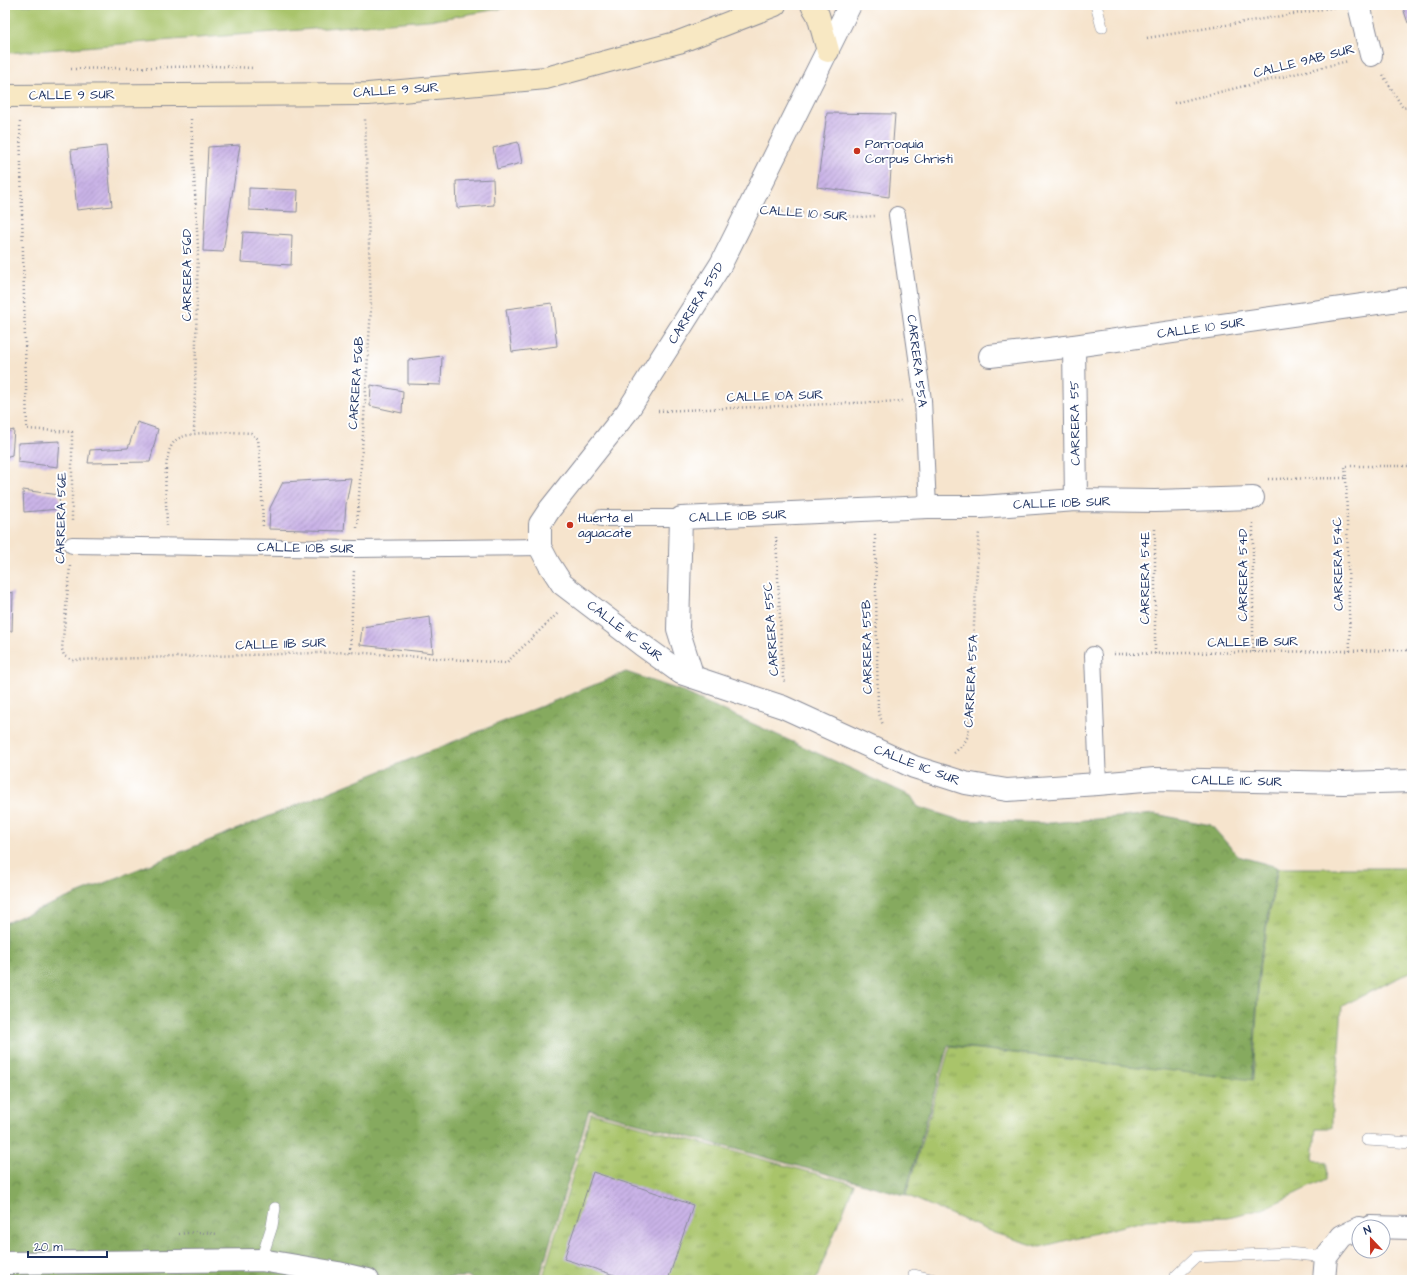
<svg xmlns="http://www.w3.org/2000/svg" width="1417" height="1285" viewBox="0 0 1417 1285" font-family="'Architects Daughter',sans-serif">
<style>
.grass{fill:#a9c46b;stroke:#627a64}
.forest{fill:url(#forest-crowns);stroke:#506c5e}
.park{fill:url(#park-tufts);stroke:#627a64}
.building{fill:url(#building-hatch)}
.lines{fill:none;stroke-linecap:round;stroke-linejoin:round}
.service-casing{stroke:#888a96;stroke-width:12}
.pedestrian-casing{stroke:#888a96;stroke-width:18}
.minor-casing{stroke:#888a96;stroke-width:24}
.secondary-casing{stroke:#888a96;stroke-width:24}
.path{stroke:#888a96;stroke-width:2.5;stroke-dasharray:1 3;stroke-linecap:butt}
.service{stroke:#fff;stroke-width:11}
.pedestrian{stroke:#fff;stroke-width:16}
.minor{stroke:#fff;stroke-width:22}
.secondary{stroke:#f8e8c3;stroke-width:22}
.poi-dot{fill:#c8321e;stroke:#fff;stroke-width:1.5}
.labels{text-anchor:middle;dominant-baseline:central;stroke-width:4;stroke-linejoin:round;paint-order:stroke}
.street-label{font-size:13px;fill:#1b2f5e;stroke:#fff}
.poi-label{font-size:13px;fill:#1b2f5e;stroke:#fff;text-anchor:start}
</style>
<defs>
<pattern id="forest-crowns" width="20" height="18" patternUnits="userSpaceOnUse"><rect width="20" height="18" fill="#86aa5f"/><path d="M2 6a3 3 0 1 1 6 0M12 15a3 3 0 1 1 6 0" fill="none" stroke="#6d8b52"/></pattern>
<pattern id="park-tufts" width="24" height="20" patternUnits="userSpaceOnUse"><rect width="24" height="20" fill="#a9c46b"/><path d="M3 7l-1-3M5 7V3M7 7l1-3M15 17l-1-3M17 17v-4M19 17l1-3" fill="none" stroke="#89a05b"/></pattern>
<pattern id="building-hatch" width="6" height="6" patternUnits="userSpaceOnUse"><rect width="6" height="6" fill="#cab4e7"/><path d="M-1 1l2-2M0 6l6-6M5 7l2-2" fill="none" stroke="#a393be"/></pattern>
</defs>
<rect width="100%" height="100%" fill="#fff"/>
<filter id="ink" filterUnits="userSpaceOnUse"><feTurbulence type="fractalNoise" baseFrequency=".025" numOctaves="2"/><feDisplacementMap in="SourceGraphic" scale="8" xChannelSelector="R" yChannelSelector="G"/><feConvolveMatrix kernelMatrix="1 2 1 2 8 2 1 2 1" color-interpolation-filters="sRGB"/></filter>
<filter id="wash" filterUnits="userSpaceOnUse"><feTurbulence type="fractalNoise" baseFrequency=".012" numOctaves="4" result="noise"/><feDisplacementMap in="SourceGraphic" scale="16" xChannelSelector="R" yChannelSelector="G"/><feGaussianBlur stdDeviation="0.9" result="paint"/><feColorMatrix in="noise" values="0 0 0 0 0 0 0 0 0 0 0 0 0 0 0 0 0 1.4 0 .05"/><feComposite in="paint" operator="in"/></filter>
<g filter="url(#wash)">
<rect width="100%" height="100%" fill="#f6e4cd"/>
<path class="grass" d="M5,5H522L440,19L7,53H5Z"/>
<path class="forest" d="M626,672L679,690L911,796L918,807L960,820L1050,823L1155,814L1211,825L1238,856L1277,867L1259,964L1252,1080L948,1045L905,1195L589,1110L539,1280H473L469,1277L417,1278L412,1280H5V923Z"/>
<g class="park">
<path d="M1278,868H1412V971L1342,1006L1338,1064L1332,1104V1128H1316L1313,1160L1327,1163L1326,1179L1263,1209L1228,1217L1147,1220L1040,1247L994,1233L906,1195L950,1046L1253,1080L1260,964Z"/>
<path d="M591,1113L854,1184L816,1280H542Z"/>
</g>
<g id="blocks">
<g class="building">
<path d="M1402,5H1412V22L1408,23Z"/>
<path d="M827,113L895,114L889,197L817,187Z"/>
<path d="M518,142L522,163L497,169L493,148Z"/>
<path d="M240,145L223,252L203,251L208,147Z"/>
<path d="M106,146L112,206L77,210L71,150Z"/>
<path d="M493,179L494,205L457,208L456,181Z"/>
<path d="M249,188L298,190L297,212L249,210Z"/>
<path d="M243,232L292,235L291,265L241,262Z"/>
<path d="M552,303L557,346L512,352L506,309Z"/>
<path d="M442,356L441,385L408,384V360Z"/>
<path d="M371,385L403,391L402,413L370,406Z"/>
<path d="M137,422L158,429L150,462L88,463L90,450L128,448Z"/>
<path d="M14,430L12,455L5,457V432Z"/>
<path d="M60,441L58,467L18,462V443Z"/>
<path d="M351,478L346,504L344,531L269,529L270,508L283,482Z"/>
<path d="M23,490L59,495L60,509L24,512Z"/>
<path d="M13,592L12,631H5V594Z"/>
<path d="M430,617L433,653L360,645L362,627Z"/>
<path d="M593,1172L693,1205L668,1280H630L564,1259Z"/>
</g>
</g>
</g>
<g filter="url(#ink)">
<use href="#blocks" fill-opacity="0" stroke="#888a96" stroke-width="1"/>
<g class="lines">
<defs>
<g id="service">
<path d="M1096,5L1102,27"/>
<path d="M1367,1140L1412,1143"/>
<path d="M261,1260L272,1226L275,1208"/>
<path d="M914,1275L935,1280"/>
<path d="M1175,1280L1176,1276L1196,1257L1288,1253L1326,1257"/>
</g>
<g id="pedestrian">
<path d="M897,215L923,400L928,507"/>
<path d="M601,518H681"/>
<path d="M72,545L355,549L540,547"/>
<path d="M1093,655L1098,784"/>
</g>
<g id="minor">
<path d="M850,5L721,264L627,412L550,509L540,524V547L549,564L562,584L642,645L681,673L783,707L914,767L943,776L965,783L1007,790L1098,784L1155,779L1343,783L1412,781"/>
<path d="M1359,5L1371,55"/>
<path d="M1074,346L1076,500"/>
<path d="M990,356L1074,346L1412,298"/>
<path d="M693,677L678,629L681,518L928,507H981L1076,500L1155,501L1253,498"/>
<path d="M1370,1227L1412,1228"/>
<path d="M5,1263L261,1260L338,1273L368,1280"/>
<path d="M1324,1280L1326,1257L1342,1236L1359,1228"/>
</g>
<g id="secondary">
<path d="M812,5L818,15L828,51"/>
<path d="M5,96L368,94L546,78L679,42L775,5"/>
</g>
</defs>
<use href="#service" class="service-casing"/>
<use href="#pedestrian" class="pedestrian-casing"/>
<use href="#minor" class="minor-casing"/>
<use href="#secondary" class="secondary-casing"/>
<g class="path">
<path d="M1147,38L1336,7"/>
<path d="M71,69L214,66L254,68"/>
<path d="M1383,75L1403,108L1412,106"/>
<path d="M1174,103L1348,61"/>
<path d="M191,119L198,248L194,434"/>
<path d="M20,122L27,429L72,432V523"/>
<path d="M774,211L861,217L875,216"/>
<path d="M658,411L903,401"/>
<path d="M1346,478L1350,651"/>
<path d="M1268,479L1346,478L1345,466H1412"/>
<path d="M1253,523V652"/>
<path d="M167,526C167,506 160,453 176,440C189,430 235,432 251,433L258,439L261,469L263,527"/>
<path d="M357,528L371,308L365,119"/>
<path d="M875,535L878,711L883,725"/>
<path d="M776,537L783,678L785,682"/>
<path d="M70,566L62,649L64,656L73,660L350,652L506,663L559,612"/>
<path d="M350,652L354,571"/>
<path d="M1114,654L1412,650"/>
<path d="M1155,654V526"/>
<path d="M954,753L963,745L968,736L979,531"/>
<path d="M179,1234L196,1232L218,1234"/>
</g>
<use href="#service" class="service"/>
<use href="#pedestrian" class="pedestrian"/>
<use href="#minor" class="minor"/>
<use href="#secondary" class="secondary"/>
</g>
</g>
<g class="poi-dot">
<circle cx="857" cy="151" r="4"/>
<circle cx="570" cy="525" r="4"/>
</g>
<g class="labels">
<g class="street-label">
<text transform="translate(1304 61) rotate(-14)">CALLE 9AB SUR</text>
<text transform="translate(396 90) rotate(-4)">CALLE 9 SUR</text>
<text transform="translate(72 95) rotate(-1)">CALLE 9 SUR</text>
<text transform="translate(804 213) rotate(4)">CALLE 10 SUR</text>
<text transform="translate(187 275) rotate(-90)">CARRERA 56D</text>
<text transform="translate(696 303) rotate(-58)">CARRERA 55D</text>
<text transform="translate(1201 328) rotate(-8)">CALLE 10 SUR</text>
<text transform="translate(917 361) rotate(83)">CARRERA 55A</text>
<text transform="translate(356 383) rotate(-86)">CARRERA 56B</text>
<text transform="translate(775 396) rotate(-2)">CALLE 10A SUR</text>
<text transform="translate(1075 423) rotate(-91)">CARRERA 55</text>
<text transform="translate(1062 503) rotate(-2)">CALLE 10B SUR</text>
<text transform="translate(738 516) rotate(-2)">CALLE 10B SUR</text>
<text transform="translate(61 518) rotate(-89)">CARRERA 56E</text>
<text transform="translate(306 548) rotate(1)">CALLE 10B SUR</text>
<text transform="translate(1338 564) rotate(-91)">CARRERA 54C</text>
<text transform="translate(1243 575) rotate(-90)">CARRERA 54D</text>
<text transform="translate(1145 578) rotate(-90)">CARRERA 54E</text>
<text transform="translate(771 629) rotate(-94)">CARRERA 55C</text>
<text transform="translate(625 631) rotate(37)">CALLE 11C SUR</text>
<text transform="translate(1253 642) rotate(-1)">CALLE 11B SUR</text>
<text transform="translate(281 644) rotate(-2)">CALLE 11B SUR</text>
<text transform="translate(867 647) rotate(-91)">CARRERA 55B</text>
<text transform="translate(971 681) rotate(-87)">CARRERA 55A</text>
<text transform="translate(917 765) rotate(21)">CALLE 11C SUR</text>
<text transform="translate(1237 781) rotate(1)">CALLE 11C SUR</text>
</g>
<g class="poi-label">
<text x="865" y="144">Parroquia<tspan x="865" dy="15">Corpus Christi</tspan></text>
<text x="578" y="518">Huerta el<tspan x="578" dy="15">aguacate</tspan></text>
</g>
</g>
<rect width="1417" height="1285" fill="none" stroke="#fff" stroke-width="20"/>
<g transform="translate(1371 1239) rotate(338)"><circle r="19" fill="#ffffff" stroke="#a4acbf"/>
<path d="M0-3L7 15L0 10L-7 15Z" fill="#c8321e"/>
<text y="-6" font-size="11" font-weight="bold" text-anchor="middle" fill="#1b2f5e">N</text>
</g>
<path d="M28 1251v6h79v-6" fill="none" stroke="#1b2f5e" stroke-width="2"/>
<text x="34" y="1251" font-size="12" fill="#1b2f5e" stroke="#ffffff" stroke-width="3" paint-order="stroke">20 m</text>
</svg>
